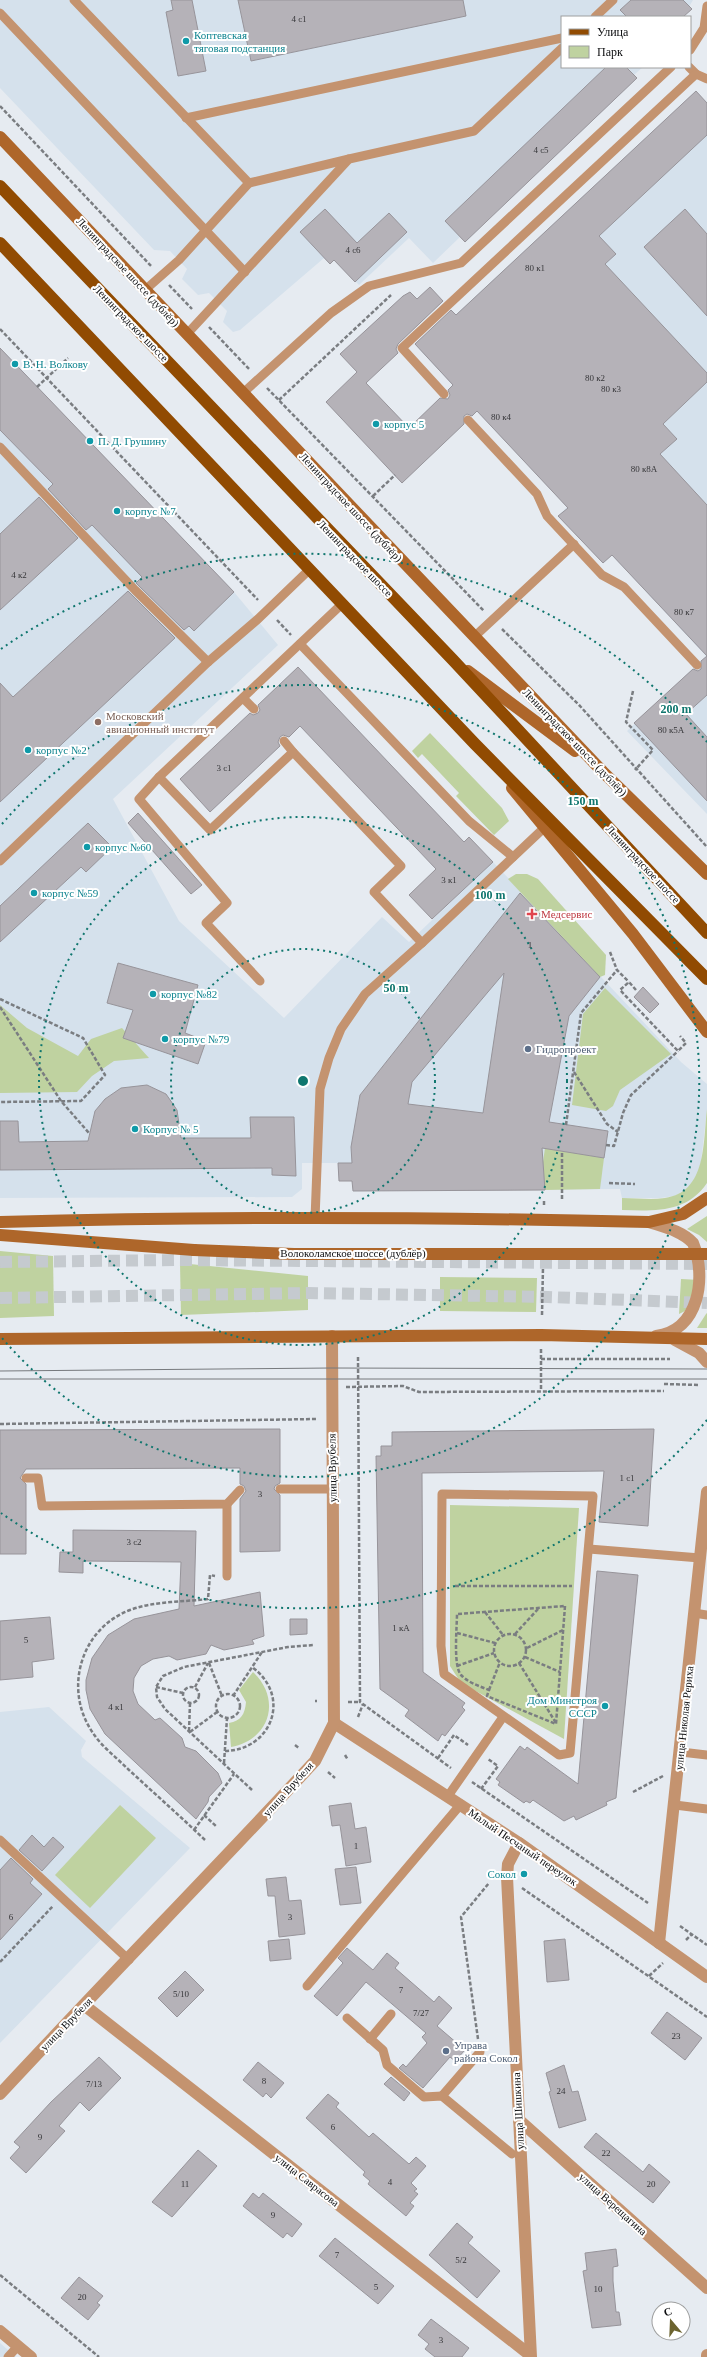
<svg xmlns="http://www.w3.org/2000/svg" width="707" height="2357" viewBox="0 0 707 2357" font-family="Georgia,serif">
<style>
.built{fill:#d5e1ec}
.green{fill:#bfd2a0}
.building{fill:#b5b2b8;stroke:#97949a;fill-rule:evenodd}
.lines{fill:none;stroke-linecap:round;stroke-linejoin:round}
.primary-tunnel{stroke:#c5cacf;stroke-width:12;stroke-dasharray:12 6;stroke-linecap:butt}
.path{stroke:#7a7d81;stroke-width:2.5;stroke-dasharray:4 2;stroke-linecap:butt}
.service{stroke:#c4936f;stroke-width:9}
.minor{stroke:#c4936f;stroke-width:12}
.tertiary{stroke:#c4936f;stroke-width:12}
.secondary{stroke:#ae662a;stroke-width:12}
.primary{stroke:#914b02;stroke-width:12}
.tram{stroke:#76797d;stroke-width:1}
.secondary-bridge{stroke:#ae662a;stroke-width:12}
.ring{fill:none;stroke:#0f766e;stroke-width:2;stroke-dasharray:2 4}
.culture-dot{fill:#0f9aa8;stroke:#fff;stroke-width:1.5}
.education-dot{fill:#8d6e63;stroke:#fff;stroke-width:1.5}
.health-dot{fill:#e0444e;stroke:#fff;stroke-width:1.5}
.service-dot{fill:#5c6f8a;stroke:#fff;stroke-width:1.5}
.labels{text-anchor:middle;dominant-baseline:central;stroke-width:4;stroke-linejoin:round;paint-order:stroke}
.number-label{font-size:9px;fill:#37373a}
.culture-label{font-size:11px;fill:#0d838f;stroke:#fff;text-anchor:start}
.street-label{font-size:11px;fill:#0d0e10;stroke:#fff}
.education-label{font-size:11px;fill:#785e54;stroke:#fff;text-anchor:start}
.health-label{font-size:11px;fill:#be3a42;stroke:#fff;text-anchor:start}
.service-label{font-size:11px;fill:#4e5e75;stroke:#fff;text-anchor:start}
.centre{fill:#0f766e;stroke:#fff;stroke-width:2}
.ring-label{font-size:12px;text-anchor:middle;font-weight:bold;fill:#0f766e;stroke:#fff;stroke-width:4;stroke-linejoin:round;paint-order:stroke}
</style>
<rect width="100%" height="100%" fill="#e6ebf1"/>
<g class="built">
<path d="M0,0H693L683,17H562V67H643L634,75L637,78L465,242L460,237L433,263L409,238L359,285L334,260L330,264L324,258L240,330L233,332L223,322L227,311L209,293L198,295L182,279L187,269L170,251L154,250L0,88Z"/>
<path d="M696,91L707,103V814L627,731L706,656L612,555L603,563L581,540L558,516L567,507L419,349Z"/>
<path d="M0,348L234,592L278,645L113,799L179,921L284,1018L382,917L409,942L493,862L681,1062L707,1084V1109L701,1162L696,1179L691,1186L675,1196L660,1198H622L620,1189L353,1191L352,1181H339L338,1163H302V1189L292,1197L0,1198Z"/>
<path d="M49,1707L86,1741L81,1750L82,1757L190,1848L0,2043V1712Z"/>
<path d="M0,2343L16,2357H0Z"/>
</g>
<g class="green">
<path d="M430,733L502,808L509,821L494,835L456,796L459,793L422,754L418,758L412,751Z"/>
<path d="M516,874H527L538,879L606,955L605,975L600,977L508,879Z"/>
<path d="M605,988L671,1054L620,1090L613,1106L606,1111L572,1105L583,1014Z"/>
<path d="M0,1005L27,1028L78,1056L91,1039L122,1028L149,1058L114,1061L92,1076L77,1092L0,1093Z"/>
<path d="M707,1109V1183C687,1213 654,1211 622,1210V1198C636,1198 651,1200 665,1198C707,1192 703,1142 707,1109Z"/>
<path d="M545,1148L604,1158L600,1189L545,1190L543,1162Z"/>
<path d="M707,1216V1242L699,1235L687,1229Z"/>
<path d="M0,1251L53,1256L54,1316L0,1318Z"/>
<path d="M180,1263L308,1276V1310L181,1315Z"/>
<path d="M440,1277L537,1278L536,1312L440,1311Z"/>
<path d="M681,1279L700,1280L685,1311L679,1314Z"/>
<path d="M707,1313V1328H697L706,1314Z"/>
<path d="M450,1505L579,1508L564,1739L461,1683L450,1666Z"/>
<path d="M253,1672C282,1699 270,1740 231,1747L229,1723C241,1721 245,1714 246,1702L239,1690Z"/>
<path d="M120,1805L156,1838L90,1908L55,1875Z"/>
</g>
<g class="building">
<path d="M171,0H192L206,71L178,76L166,12L173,10Z"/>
<path d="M238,0H463L466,16L251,61Z"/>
<path d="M631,0H683L692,9L683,17H627L620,10Z"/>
<path d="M606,67H626L637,78L465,242L445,221Z"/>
<path d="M696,91L707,103V135L599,236L616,254L605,264L707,373V382L663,424L677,439L660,454L707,505V695L686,714L707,737V801L634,723L693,669L698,671L701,669V661L707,656L612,555L603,563L581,540L558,516L568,508L477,411L472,416L467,414L464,416V424L402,483L326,402L357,372L340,354L403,296L410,292L417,299L430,287L443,301L398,344L396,349L398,353L366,383L409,428L440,398L448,399L450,395L448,390L453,385L415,344L451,310L456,315Z"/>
<path d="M325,209L357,243L389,213L407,232L355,282L334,260L330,264L300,232Z"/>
<path d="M685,209L707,234V316L644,247Z"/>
<path d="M0,348L234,592L194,631L189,626L184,630L139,586L136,583L142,577L92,525L86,530L48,489L53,484L0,430Z"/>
<path d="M39,497L78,538L0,610V534Z"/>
<path d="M128,591L175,638L0,802V683L13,697Z"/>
<path d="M298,667L464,842L469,837L493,862L432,919L409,895L436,869L300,726L289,737L283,735L280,737L278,742L280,746L210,812L180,779L250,713L253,715L258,713L260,710L258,705Z"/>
<path d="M138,813L202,885L191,894L128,823Z"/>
<path d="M88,823L112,847L86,872L81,867L0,942V906Z"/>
<path d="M520,893L600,977L569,1016L549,1122L608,1131L604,1158L542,1148L545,1190L353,1191L352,1181H339L338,1163H352L351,1147L360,1095ZM504,973L483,1113L408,1104L412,1082Z"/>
<path d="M118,963L198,985L185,1033L206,1041L198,1064L123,1038L133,1010L107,1003Z"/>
<path d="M643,987L659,1004L650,1013L634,997Z"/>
<path d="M147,1085L166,1094L177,1110L181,1138H251L250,1117H294L296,1176L272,1175V1168L0,1170V1121H18L19,1142L88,1141L95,1111L105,1099L121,1088Z"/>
<path d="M280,1429V1483L275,1486L274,1489L280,1495V1551L240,1552V1499L246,1491L244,1486L240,1484V1468L26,1469L20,1478L26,1484V1554H0V1430Z"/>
<path d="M654,1429L648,1526L599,1522L604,1471L422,1473L423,1672L465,1703L462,1707L465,1710L445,1736L442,1734L438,1741L405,1716L409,1710L380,1689L376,1456H381V1446H392V1432Z"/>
<path d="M73,1530L196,1531L194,1606L260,1592L264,1636L252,1640L254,1644L224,1650L211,1645L206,1654L177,1660L169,1656L153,1659L141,1666L134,1678L133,1691L138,1704L155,1720L160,1718L182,1738L185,1747L196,1751L218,1773L222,1783L209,1797L208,1802L196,1819L105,1734L90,1709L86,1690V1680L92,1658L108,1635L134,1619L179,1609L181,1562L83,1561V1573L59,1572L60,1552H73Z"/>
<path d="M597,1571L638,1575L616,1798L606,1802L607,1805L576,1820L574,1816L564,1821L533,1800L530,1803L526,1801L524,1803L498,1785L500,1782L496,1779L520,1746L525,1750L527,1747L578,1784Z"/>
<path d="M50,1617L54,1659L32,1662L33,1677L0,1680V1621Z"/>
<path d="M290,1619H307V1634L290,1635Z"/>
<path d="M351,1803L355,1829L366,1827L371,1862L346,1866L340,1825L332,1826L329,1806Z"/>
<path d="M32,1835L44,1847L53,1837L64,1847L42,1871L19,1850Z"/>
<path d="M11,1858L33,1879L30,1883L42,1894L0,1940V1870Z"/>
<path d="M356,1867L361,1903L340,1905L335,1869Z"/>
<path d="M286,1877L289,1901L301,1900L305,1934L279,1937L275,1896H268L266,1879Z"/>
<path d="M289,1939L291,1959L270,1961L268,1941Z"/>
<path d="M565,1939L569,1980L547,1982L544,1941Z"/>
<path d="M347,1948L373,1970L387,1953L399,1963L395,1968L434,2002L439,1996L452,2008L437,2026L465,2050L455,2061L450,2057L423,2088L399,2068L403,2064L406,2067L427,2043L422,2037L426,2033L392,2004L366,1982L337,2016L314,1996L343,1963L338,1958Z"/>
<path d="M185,1971L204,1990L177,2017L158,1998Z"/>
<path d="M667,2012L702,2038L685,2060L651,2033Z"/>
<path d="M99,2057L121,2078L89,2111L80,2102L59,2126L65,2131L26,2173L10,2158L20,2147L14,2142L51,2102Z"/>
<path d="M258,2062L284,2083L271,2098L266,2093L263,2097L243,2080Z"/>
<path d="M564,2065L572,2092L578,2091L586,2120L559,2128L549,2092L551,2091L546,2073Z"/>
<path d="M391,2077L410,2093L404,2101L384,2084Z"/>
<path d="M328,2094L339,2103L336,2107L369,2137L373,2133L409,2164L416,2157L426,2166L411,2183L417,2189L414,2191L418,2194L410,2203L414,2206L406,2216L368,2184L370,2181L363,2175L365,2172L306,2118Z"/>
<path d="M596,2133L643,2172L649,2164L670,2182L653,2203L584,2147Z"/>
<path d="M198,2150L217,2166L172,2217L152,2202Z"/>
<path d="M253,2193L259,2198L263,2193L302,2224L292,2237L287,2233L283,2238L243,2206Z"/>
<path d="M457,2223L473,2237L468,2243L500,2271L477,2298L429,2255Z"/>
<path d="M335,2238L394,2286L378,2304L319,2256Z"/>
<path d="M616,2249L618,2266L613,2267V2281L616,2312H619L621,2325L592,2328L583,2271L587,2270L585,2253Z"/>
<path d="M79,2277L103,2296L97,2303L100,2305L88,2320L61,2298Z"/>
<path d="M431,2319L469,2348L462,2357H435L425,2349L429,2344L418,2335Z"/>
</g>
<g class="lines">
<g class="primary-tunnel">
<path d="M0,1262L177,1260L707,1264"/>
<path d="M0,1298L308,1293L548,1297L707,1303"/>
</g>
<g class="path">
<path d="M0,106L152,267"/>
<path d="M169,285L192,309"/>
<path d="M209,327L250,370"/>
<path d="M0,329L258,600"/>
<path d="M37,387L68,358"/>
<path d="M267,388L484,611"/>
<path d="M279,400L391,295"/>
<path d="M373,496L395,475"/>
<path d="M277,620L291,635"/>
<path d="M502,629L580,706L707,847"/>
<path d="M633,691L626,722L653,750L635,770"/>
<path d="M610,952L617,970L629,982"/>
<path d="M636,990L629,982L620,990L678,1051L686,1043L680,1036"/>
<path d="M0,999L83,1038L105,1075L81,1101L0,1102"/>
<path d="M0,1007L61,1101L89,1133"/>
<path d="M574,1072L607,1124L618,1132"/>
<path d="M566,1125L581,1013L617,970"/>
<path d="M606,1145L614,1146L623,1113L631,1095L678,1051"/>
<path d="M609,1183L635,1184"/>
<path d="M562,1199V1151"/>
<path d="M544,1205V1199"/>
<path d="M542,1315L543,1267"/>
<path d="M541,1349V1391"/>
<path d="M358,1357L360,1702L451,1768"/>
<path d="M541,1359H670"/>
<path d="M664,1384L700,1385"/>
<path d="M346,1387L403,1386L419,1392L664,1391"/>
<path d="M0,1424L317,1419"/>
<path d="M455,1586H572"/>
<path d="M565,1606L556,1724L487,1696L489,1690C479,1686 469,1683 461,1675C453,1666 457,1627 457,1614Z"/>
<path d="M485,1612L503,1635"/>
<path d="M457,1633L495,1643"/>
<path d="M515,1634L539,1608"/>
<circle cx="510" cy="1650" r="16"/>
<path d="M527,1648L563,1630"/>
<path d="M525,1657L560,1672"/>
<path d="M209,1663L222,1696"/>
<path d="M519,1663L556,1723"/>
<path d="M457,1666L494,1653"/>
<circle cx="191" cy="1695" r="8"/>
<path d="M156,1687L183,1693"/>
<path d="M195,1687L208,1663"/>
<path d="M489,1690L500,1662"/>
<circle cx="228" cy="1706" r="12"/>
<path d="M233,1696L262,1652"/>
<path d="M315,1701H317"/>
<path d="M348,1702H360"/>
<path d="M358,1717L363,1704"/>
<path d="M189,1731L190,1703"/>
<path d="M190,1732L217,1712"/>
<path d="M295,1745L299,1748"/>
<path d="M225,1751C272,1750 292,1696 252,1667"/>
<path d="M345,1755L348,1760"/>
<path d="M438,1758L454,1735L468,1745"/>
<path d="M224,1763L227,1718"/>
<path d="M328,1772L335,1778"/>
<path d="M472,1782L648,1903"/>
<path d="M481,1789L498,1766L488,1759"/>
<path d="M252,1790L165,1709L157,1697L156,1687L163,1676L184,1667L288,1647L314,1645"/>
<path d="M633,1792L663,1776"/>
<path d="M204,1815L217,1827"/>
<path d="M194,1830L234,1774"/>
<path d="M205,1840C180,1816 154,1793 129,1770C117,1758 102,1747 93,1733C63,1690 80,1629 130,1610C154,1601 183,1602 208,1599L210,1575L215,1576"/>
<path d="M522,1888L707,2017"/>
<path d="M680,1926L707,1945"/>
<path d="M686,1940L692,1934"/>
<path d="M0,1962L53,1906"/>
<path d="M649,1976L663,1963"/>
<path d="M478,2039L461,1917L489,1883"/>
<path d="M0,2275L99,2357"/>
</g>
<g class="service">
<path d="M74,0L249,183L349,159"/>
<path d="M0,13L245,272"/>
<path d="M595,17L613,0"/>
<path d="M690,50L704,28L707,6"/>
<path d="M689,67L696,74L707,79"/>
<path d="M186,118L562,38"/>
<path d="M145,290L179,260L249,183"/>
<path d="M187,334L349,159L474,131L562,48"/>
<path d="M243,393L331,313L369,286L461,263L671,67"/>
<path d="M444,394L402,348L696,74"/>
<path d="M468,420L537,494L547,516L602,575L624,587L697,665"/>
<path d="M0,447L135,590L208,662"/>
<path d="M343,603L159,777L210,830L293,752L401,866L374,892L422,943L545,827"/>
<path d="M474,637L574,544"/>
<path d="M300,644L469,821L513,857"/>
<path d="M243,698L254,709"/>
<path d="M284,741L293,752"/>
<path d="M159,777L139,799L227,903L206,923L260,981"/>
<path d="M0,861L208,662L258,619L310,569"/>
<path d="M315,1219L320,1089L329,1058L341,1029L365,994L422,943"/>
<path d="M26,1478H38L42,1506L227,1504L240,1490"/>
<path d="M280,1489H332"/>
<path d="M442,1494L593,1496L570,1753L559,1755L444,1674L441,1646Z"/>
<path d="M227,1504V1576"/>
<path d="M589,1549L700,1558"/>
<path d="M694,1613L707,1615"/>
<path d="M681,1752L707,1755"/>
<path d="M448,1796L503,1717"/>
<path d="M675,1805L707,1809"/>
<path d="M0,1840L129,1960"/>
<path d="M307,1986L461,1804"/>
<path d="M347,2018L383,2050L387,2065L424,2097L442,2096L512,2154"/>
<path d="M370,2039L391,2014"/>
<path d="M442,2096L480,2052"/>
<path d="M8,2357L18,2346"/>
</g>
<g class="minor">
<path d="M675,1340L699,1353L707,1362"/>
<path d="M519,1843L508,1864L507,1877L531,2357"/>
<path d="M659,1943L707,1492"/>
<path d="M84,2005L530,2355"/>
<path d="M519,2120L707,2288"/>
<path d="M0,2331L31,2357"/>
<path d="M707,2357V2355"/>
</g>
<g class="tertiary">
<path d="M649,1222C664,1227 682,1231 693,1243C707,1277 699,1331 656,1336"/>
<path d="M334,1723L519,1843L707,1977"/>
<path d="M0,2094C104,1982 211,1873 315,1761L334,1723L332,1336"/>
</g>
<g class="secondary">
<path d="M0,137L603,772L707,874"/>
<path d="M468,671L575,751"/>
<path d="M512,788L633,934L707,1032"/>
<path d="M0,1222C216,1216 433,1217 649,1222L683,1214L707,1198"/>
<path d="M0,1235L194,1250"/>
<path d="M0,1339L541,1335L707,1339"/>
</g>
<g class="primary">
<path d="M0,186L453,660L707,933"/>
<path d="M0,243L475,744L707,979"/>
</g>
<g class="tram">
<path d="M0,1371L331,1368L707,1369"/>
<path d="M0,1379H707"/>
</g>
<path class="secondary-bridge" d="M194,1250L294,1254H707"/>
</g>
<g class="ring">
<circle cx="303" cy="1081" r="132"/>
<circle cx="303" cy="1081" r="264"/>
<path d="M2 824A396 396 0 1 1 2 1338"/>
<path d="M707 1420A527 527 0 0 1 1 1513M1 649A527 527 0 0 1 707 742"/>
</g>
<g class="culture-dot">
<circle cx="186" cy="41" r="4"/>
<circle cx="15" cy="364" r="4"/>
<circle cx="376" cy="424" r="4"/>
<circle cx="90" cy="441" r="4"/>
<circle cx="117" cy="511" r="4"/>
<circle cx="28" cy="750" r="4"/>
<circle cx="87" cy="847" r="4"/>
<circle cx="34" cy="893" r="4"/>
<circle cx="153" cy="994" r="4"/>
<circle cx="165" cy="1039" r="4"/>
<circle cx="135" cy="1129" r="4"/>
<circle cx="605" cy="1706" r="4"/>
<circle cx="524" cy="1874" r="4"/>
</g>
<circle class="education-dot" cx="98" cy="722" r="4"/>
<path class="health-dot" d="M530 908h4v4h4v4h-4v4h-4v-4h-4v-4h4z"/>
<g class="service-dot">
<circle cx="528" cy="1049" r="4"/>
<circle cx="446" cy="2051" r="4"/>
</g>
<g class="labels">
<g class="number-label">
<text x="299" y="19">4 с1</text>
<text x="541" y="150">4 с5</text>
<text x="353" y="250">4 с6</text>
<text x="535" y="268">80 к1</text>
<text x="595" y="378">80 к2</text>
<text x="611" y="389">80 к3</text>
<text x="501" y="417">80 к4</text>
<text x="644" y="469">80 к8А</text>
<text x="19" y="575">4 к2</text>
<text x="684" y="612">80 к7</text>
<text x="671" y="730">80 к5А</text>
<text x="224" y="768">3 с1</text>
<text x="449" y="880">3 к1</text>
<text x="530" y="945">1</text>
<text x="627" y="1478">1 с1</text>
<text x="260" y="1494">3</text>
<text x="134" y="1542">3 с2</text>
<text x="401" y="1628">1 кА</text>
<text x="26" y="1640">5</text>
<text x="116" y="1707">4 к1</text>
<text x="356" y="1846">1</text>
<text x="11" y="1917">6</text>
<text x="290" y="1917">3</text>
<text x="401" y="1990">7</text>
<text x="181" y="1994">5/10</text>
<text x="421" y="2013">7/27</text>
<text x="676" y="2036">23</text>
<text x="264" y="2081">8</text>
<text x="94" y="2084">7/13</text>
<text x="561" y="2091">24</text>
<text x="333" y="2127">6</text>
<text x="40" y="2137">9</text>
<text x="606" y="2153">22</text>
<text x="390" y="2182">4</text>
<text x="185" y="2184">11</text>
<text x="651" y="2184">20</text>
<text x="273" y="2215">9</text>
<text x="337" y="2255">7</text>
<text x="461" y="2260">5/2</text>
<text x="376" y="2287">5</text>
<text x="598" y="2289">10</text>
<text x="82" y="2297">20</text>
<text x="441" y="2340">3</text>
</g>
<g class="culture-label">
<text x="194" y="35">Коптевская<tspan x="194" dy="13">тяговая подстанция</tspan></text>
<text x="23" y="364">В. Н. Волкову</text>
<text x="384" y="424">корпус 5</text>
<text x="98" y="441">П. Д. Грушину</text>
<text x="125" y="511">корпус №7</text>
<text x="36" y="750">корпус №2</text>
<text x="95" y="847">корпус №60</text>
<text x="42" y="893">корпус №59</text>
<text x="161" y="994">корпус №82</text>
<text x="173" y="1039">корпус №79</text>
<text x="143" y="1129">Корпус № 5</text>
<text x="597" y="1700" text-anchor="end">Дом Минстроя<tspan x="597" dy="13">СССР</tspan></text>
<text x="516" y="1874" text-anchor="end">Сокол</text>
</g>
<g class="street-label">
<text transform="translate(128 272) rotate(47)">Ленинградское шоссе (дублёр)</text>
<text transform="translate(131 323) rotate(46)">Ленинградское шоссе</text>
<text transform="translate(351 507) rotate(47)">Ленинградское шоссе (дублёр)</text>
<text transform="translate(355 558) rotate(46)">Ленинградское шоссе</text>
<text transform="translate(575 742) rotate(46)">Ленинградское шоссе (дублёр)</text>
<text transform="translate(643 864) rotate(47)">Ленинградское шоссе</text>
<text x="353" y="1253">Волоколамское шоссе (дублёр)</text>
<text transform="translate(332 1468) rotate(-91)">улица Врубеля</text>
<text transform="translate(684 1718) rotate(-84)">улица Николая Рериха</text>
<text transform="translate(288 1789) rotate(-48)">улица Врубеля</text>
<text transform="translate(523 1847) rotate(34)">Малый Песчаный переулок</text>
<text transform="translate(66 2024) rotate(-46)">улица Врубеля</text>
<text transform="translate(518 2111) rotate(-93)">улица Шишкина</text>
<text transform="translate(307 2180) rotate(38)">улица Саврасова</text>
<text transform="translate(613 2204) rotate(42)">улица Верещагина</text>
</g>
<g class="education-label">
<text x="106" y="716">Московский<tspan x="106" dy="13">авиационный институт</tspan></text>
</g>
<g class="health-label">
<text x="541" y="914">Медсервис</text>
</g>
<g class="service-label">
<text x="536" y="1049">Гидропроект</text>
<text x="454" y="2045">Управа<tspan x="454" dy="13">района Сокол</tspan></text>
</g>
</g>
<circle cx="303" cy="1081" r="6" class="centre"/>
<g class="ring-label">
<text x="676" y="713">200 m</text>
<text x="583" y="805">150 m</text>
<text x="490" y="899">100 m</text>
<text x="396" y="992">50 m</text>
</g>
<rect x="561" y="16" width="130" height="52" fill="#ffffff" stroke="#9e9f9f"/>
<rect x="569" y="29" width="20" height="6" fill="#914b02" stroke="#9e9f9f"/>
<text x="597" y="36" font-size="12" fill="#0d0e10">Улица</text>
<rect x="569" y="46" width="20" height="12" fill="#bfd2a0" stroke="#9e9f9f"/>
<text x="597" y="56" font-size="12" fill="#0d0e10">Парк</text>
<g transform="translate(671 2321) rotate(341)"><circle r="19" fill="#ffffff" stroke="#9e9f9f"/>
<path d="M0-3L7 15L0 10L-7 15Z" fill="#6c632f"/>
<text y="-6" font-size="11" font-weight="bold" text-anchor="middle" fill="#0d0e10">С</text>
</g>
</svg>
